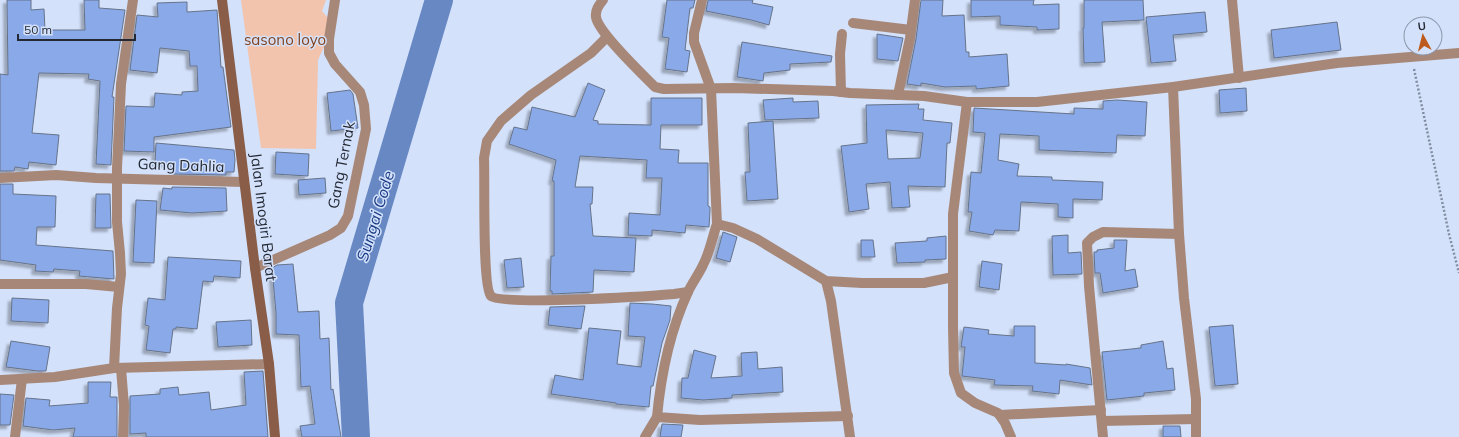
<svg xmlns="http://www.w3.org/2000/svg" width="1459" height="437" viewBox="0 0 1459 437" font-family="Mulish,sans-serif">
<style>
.green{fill:#f2c4ad}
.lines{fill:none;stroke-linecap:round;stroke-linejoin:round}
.river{stroke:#6888c3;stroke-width:28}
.building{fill:#89a9e8;stroke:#66738a;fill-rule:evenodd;filter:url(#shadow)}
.path{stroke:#838da0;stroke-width:2.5;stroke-dasharray:2 2;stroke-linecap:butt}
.street{stroke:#a78878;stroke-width:10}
.secondary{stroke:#895d47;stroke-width:10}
.labels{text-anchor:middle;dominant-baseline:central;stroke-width:3;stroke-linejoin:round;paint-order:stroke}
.park-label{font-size:15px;fill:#83421c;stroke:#d3e1fb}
.street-label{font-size:15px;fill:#232832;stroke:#d3e1fb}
.water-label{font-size:16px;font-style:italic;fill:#183a82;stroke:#d3e1fb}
</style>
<defs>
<filter id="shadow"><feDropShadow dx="-3.5" dy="3.5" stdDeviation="1" flood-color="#0004"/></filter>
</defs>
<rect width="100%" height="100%" fill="#d3e1fb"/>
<path class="green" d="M241,0H326L322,11L334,25L318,60L316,149L261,148Z"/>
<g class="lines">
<path class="river" d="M356,437L349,303L439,0"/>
</g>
<g class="building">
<path d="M7,0H31V10L44,9L45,30H85L84,0H99V8L125,10L112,97H114L111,165L96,164L100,81L88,79L89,74L39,73L32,133L59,135L56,165L29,162L28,169L15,167L14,171H0V74L8,75Z"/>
<path d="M667,0H695L693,8H690L685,50L690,51L687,72L665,69L669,38L662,37Z"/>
<path d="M708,0H753L752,3L773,7L769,25L751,20L706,11Z"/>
<path d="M921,0H943L942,16L964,15L966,52H969V57L1007,54L1009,86L976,89V86L945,87L921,83V86L907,84L916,39Z"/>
<path d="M971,0H1034L1033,5L1059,4V29L1037,30V27L1000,25V16L971,17Z"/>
<path d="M1084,0H1143L1144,20L1102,22L1105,62L1084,63L1083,28H1084Z"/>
<path d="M187,2V12L217,10L221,67H223L231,127L154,137V152L124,151L126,106L154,107L155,93L182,95V92L198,91L197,66H190L189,51L160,48L157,73L130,70L137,15L158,17L157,3Z"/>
<path d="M1205,12L1207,32L1173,35L1176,61L1151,63L1146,17Z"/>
<path d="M1337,22L1341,50L1274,58L1271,30Z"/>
<path d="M877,34L903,38L898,61L877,59Z"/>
<path d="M742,42L832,56L831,62L790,64V70L764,73L763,81L737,77Z"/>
<path d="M588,83L605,90L593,120L598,121V124L651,125V98H702V125H661L660,149L679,150L678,163H708V206L710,207V211L709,227L686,225L685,233L652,230V236L628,235L629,213L660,215L662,178H646L647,160L580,156L575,187H593L592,204H590L593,236L636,238L634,272L594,270L593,292L552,294V291H550L551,256H554V181H552L556,160L509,144L514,127L527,130L532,107L575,117Z"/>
<path d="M1246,88L1247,111L1220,113L1219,90Z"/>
<path d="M350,90L353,94L358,128L331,131L327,93Z"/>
<path d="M793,98V102L818,101L819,118L765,120L763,100Z"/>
<path d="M1117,100L1147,102L1145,136L1117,135L1116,153L1039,150V136L1000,134L998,160L1019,164L1017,176L1052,177V180L1103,182L1102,200L1073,199V218L1058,217V204L1021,202L1019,231L995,230L993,235L969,231L972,212H968L971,172L981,173L985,133L973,132L974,108L1074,114V108L1103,109V101Z"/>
<path d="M919,104L918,109H924L923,120L952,123L950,143H947L945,187L908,186L910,207L892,208L890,182L866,184L869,209L849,212L841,146L867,143L866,105ZM886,130L923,133L920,158L888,159Z"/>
<path d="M773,121L778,199L747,201L745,172H750L748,123Z"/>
<path d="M156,143L234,150L235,160L234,172H226V175L173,174L174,164L155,163Z"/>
<path d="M276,152L309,154L308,176L275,174Z"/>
<path d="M325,178L326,193L299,195L298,180Z"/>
<path d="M0,184H13V194L56,196L55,227H37L36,245L113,251L114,279L79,276L80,271L54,269L53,272L35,271L36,265L0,260Z"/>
<path d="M172,187L226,188L227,211L192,213L160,210L163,188L172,189Z"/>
<path d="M96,194H110L111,228H95Z"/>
<path d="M136,200L157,201L154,263L133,262Z"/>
<path d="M723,232L737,237L730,262L716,258Z"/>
<path d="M1068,235V253L1081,252L1082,274L1053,275L1052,236Z"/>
<path d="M946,236V259L925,260V262L897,263L895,243L927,241V238Z"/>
<path d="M861,240H873L875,257H861Z"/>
<path d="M1114,240H1127L1125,271L1135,269L1138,287L1103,293L1100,273H1095L1094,252H1097V250L1114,248Z"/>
<path d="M168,257L241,261L240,278L214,276L213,282L203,281L197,329L176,327V329H173L170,353L146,350L149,326L145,325L148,298L165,300Z"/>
<path d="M521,258L524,287L507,288L504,260Z"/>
<path d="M982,261L1002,264L999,290L979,287Z"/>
<path d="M293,264L298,312L319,311L320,339L329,338L331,390L333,389L341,437H302L300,426L315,424L310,386L301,387L299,335L276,334V313L272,268L277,265Z"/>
<path d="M12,298L49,300L48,323L11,321Z"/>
<path d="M630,303L652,304L671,306L670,320L662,343L653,386H651L649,407L616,404V403L551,394L555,375L583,380L589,328L621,331L617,364L641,367L645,337L628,336Z"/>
<path d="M585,306L581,329L548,325L550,307Z"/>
<path d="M251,320L252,345L218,347L216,322Z"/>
<path d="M1233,325L1238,384L1215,386L1209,327Z"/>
<path d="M1014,326H1035V363L1066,365V364L1090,368L1092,385L1060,380L1059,394L1032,391L1033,386L994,385L995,380L962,376L965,347H961L964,327L989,330L988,334L1014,336Z"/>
<path d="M11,341L50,347L46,371H38L6,367Z"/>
<path d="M1163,341L1167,369L1173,368L1175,390L1144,393V396L1107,400L1102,352L1141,348V345Z"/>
<path d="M694,350L716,356L711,378L742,376L741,353L757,352L758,369L782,367L783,392L732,395V398L703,400L681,398L682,378H688Z"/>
<path d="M263,371L268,437H146V433L130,434V396L160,394V389L178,387L179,395L209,392L211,410L246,405L244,372Z"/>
<path d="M88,382H111L110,397H117V437H73L75,428L53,430L23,426L26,398L50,400L49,406L88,403Z"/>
<path d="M0,394L14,395L10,425H0Z"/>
<path d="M662,424L683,425L681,437H660Z"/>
<path d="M1163,426H1180L1181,437H1163Z"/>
</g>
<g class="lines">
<path class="path" d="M1414,69L1449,234L1459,273"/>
<g class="street">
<path d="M603,0C599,5 595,10 596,17C598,32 642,74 655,87L664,89L734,88L833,91L850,93L924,96L967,102H1037L1173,87L1337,63L1459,53"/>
<path d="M702,0L694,33V42L711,89L717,224"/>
<path d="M1232,0L1239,78"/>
<path d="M853,23L911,30"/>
<path d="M607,37L591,53L531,95L501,121L487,141L484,158C485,177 482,287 491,296C500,306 651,296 674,294L688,292"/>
<path d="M1173,87L1179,234L1184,298L1196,399V437"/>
<path d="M841,92L840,54L842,34"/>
<path d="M898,95L910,38L915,0"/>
<path d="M967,102L953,214V327L954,373L961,393L975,403L998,413L1005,423L1011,437"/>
<path d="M0,178L56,175L96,178L244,182"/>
<path d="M255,268L330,235L341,228L348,216L366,129L364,105L360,92L335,64L329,53V39L335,0"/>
<path d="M826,281L831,301L850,437"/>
<path d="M0,284H86L119,287"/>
<path d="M114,368L117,308L121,274L120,253L117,222V168L121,84L133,0"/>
<path d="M121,368L124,406L123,437"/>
<path d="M0,380L55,377L114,368L269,364"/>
<path d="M1000,415L1101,410"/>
<path d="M848,416L700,420L657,417C661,374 670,331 688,292C692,283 699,274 703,265C710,252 712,238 717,224L733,228L757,239L826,281L862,283H924L953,277"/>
<path d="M1102,421L1196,419"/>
<path d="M15,437L22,379"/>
<path d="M645,437L657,417"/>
<path d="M1103,437L1089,286L1087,243L1093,237L1103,232L1179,234"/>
</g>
<path class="secondary" d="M222,0L255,268L269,364L275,437"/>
</g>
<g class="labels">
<g class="park-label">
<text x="285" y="39">sasono loyo</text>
</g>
<g class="street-label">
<text transform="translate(181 165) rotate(2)">Gang Dahlia</text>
<text transform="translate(341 165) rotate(-79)">Gang Ternak</text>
<text transform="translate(264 217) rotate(83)">Jalan Imogiri Barat</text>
</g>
<g class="water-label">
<text transform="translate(375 216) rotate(-73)">Sungai Code</text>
</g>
</g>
<g transform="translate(1423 36) rotate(353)"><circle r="19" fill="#d3e1fb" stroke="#8d97ab"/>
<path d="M0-3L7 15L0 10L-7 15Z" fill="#bd5b1e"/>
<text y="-6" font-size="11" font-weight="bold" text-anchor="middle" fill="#232832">U</text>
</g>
<path d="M18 34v6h117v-6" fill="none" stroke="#232832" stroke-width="2"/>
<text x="24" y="34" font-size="12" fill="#232832" stroke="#d3e1fb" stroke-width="3" paint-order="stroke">50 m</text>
</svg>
